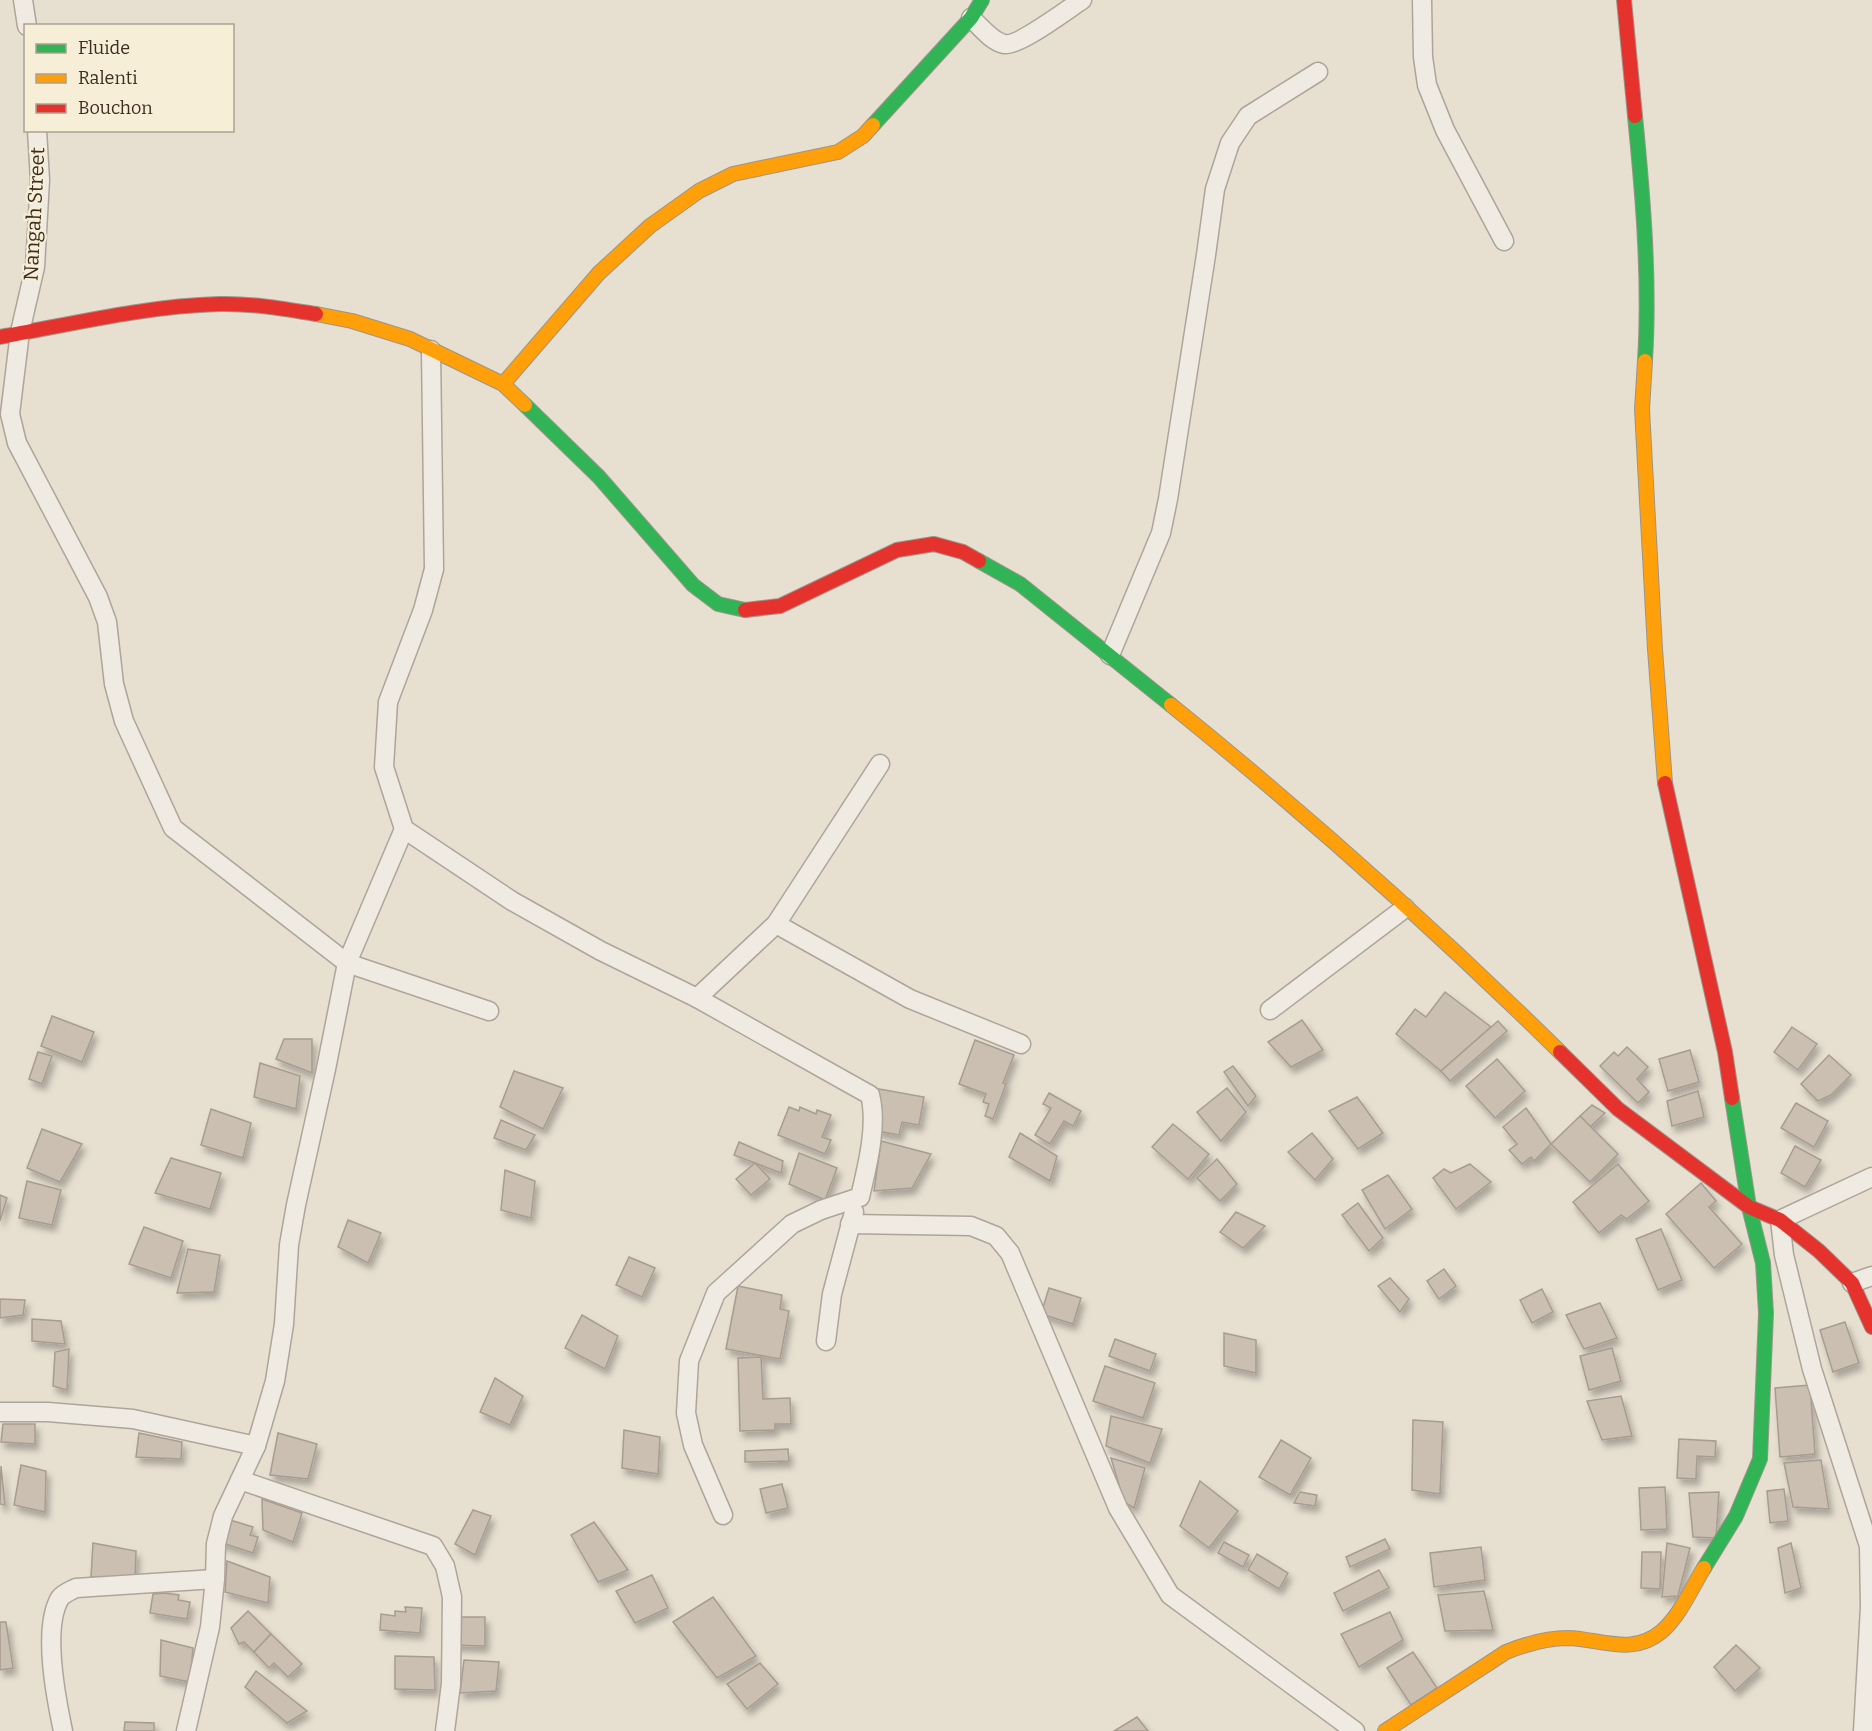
<svg xmlns="http://www.w3.org/2000/svg" width="1872" height="1731" viewBox="0 0 1872 1731" font-family="Bitter,serif">
<style>
.building{fill:#cbbfb2;stroke:#a89c90;stroke-width:1.5;filter:url(#shadow)}
.lines{fill:none;stroke-linecap:round;stroke-linejoin:round}
.street-casing{stroke:#ada599;stroke-width:21}
.fast-casing{stroke:#9c958a;stroke-width:16}
.slow-casing{stroke:#9c958a;stroke-width:16}
.jam-casing{stroke:#9c958a;stroke-width:16}
.street{stroke:#efebe3;stroke-width:18}
.fast{stroke:#30b455;stroke-width:14}
.slow{stroke:#ff9f0a;stroke-width:14}
.jam{stroke:#e5322d;stroke-width:14}
.labels{text-anchor:middle;dominant-baseline:central;stroke-width:4.5;stroke-linejoin:round;paint-order:stroke}
.street-label{font-size:20px;fill:#3d2e20;stroke:#f7eed8}
</style>
<defs>
<filter id="shadow"><feDropShadow dx="3.5" dy="6" stdDeviation="3" flood-color="#0004"/></filter>
</defs>
<rect width="100%" height="100%" fill="#e7e0d1"/>
<g class="building">
<path d="M1445,992L1491,1027L1441,1071L1396,1034L1415,1009L1426,1017Z"/>
<path d="M52,1016L94,1032L82,1062L41,1046Z"/>
<path d="M1302,1020L1323,1050L1291,1067L1268,1042Z"/>
<path d="M1498,1021L1507,1031L1450,1081L1441,1071Z"/>
<path d="M1792,1027L1817,1044L1798,1070L1774,1052Z"/>
<path d="M284,1039H312V1073L276,1059Z"/>
<path d="M975,1040L1014,1055L1003,1083L1006,1084L993,1119L985,1116L989,1104L983,1102L986,1094L959,1084Z"/>
<path d="M1627,1047L1648,1067L1637,1079L1649,1092L1638,1103L1600,1066L1614,1052L1618,1056Z"/>
<path d="M1690,1050L1699,1082L1668,1091L1659,1059Z"/>
<path d="M38,1052L52,1056L42,1084L29,1079Z"/>
<path d="M1829,1055L1851,1075L1831,1095L1818,1101L1801,1084Z"/>
<path d="M1497,1059L1525,1091L1495,1118L1466,1086Z"/>
<path d="M260,1063L300,1076L296,1109L254,1097Z"/>
<path d="M1233,1066L1256,1096L1248,1106L1224,1072Z"/>
<path d="M514,1071L563,1088L543,1129L500,1107Z"/>
<path d="M868,1087L924,1097L919,1125L902,1122L899,1135L877,1131Z"/>
<path d="M1227,1088L1246,1112L1221,1141L1197,1112Z"/>
<path d="M1698,1091L1704,1117L1672,1126L1667,1101Z"/>
<path d="M1049,1093L1081,1111L1073,1126L1064,1121L1050,1144L1035,1135L1051,1108L1043,1104Z"/>
<path d="M1357,1097L1383,1133L1358,1149L1329,1111Z"/>
<path d="M1796,1103L1828,1121L1814,1147L1781,1128Z"/>
<path d="M1592,1105L1605,1113L1590,1127L1580,1116Z"/>
<path d="M789,1107L799,1111L800,1107L816,1114L817,1110L831,1115L822,1137L831,1140L825,1154L778,1135Z"/>
<path d="M1526,1108L1551,1144L1534,1161L1531,1157L1522,1164L1509,1150L1517,1144L1503,1127Z"/>
<path d="M211,1109L251,1123L243,1158L201,1145Z"/>
<path d="M1580,1116L1618,1154L1590,1182L1551,1144Z"/>
<path d="M501,1120L535,1135L526,1150L494,1138Z"/>
<path d="M1173,1124L1209,1154L1188,1179L1152,1147Z"/>
<path d="M42,1129L82,1144L60,1182L27,1168Z"/>
<path d="M1020,1133L1057,1156L1050,1181L1009,1157Z"/>
<path d="M1312,1133L1333,1159L1315,1180L1288,1152Z"/>
<path d="M881,1141L931,1154L912,1188L874,1191Z"/>
<path d="M739,1142L783,1161L781,1173L734,1155Z"/>
<path d="M1795,1146L1821,1160L1805,1187L1781,1173Z"/>
<path d="M799,1153L837,1168L825,1200L789,1184Z"/>
<path d="M171,1158L221,1173L210,1209L155,1193Z"/>
<path d="M1217,1159L1237,1184L1220,1201L1197,1178Z"/>
<path d="M755,1163L770,1179L751,1195L736,1179Z"/>
<path d="M1470,1164L1491,1182L1456,1209L1433,1178L1444,1169L1451,1173Z"/>
<path d="M1618,1164L1649,1201L1627,1219L1621,1215L1599,1233L1573,1202Z"/>
<path d="M505,1170L535,1181L531,1218L501,1210Z"/>
<path d="M1388,1175L1412,1209L1385,1229L1362,1190Z"/>
<path d="M27,1181L61,1190L52,1225L19,1218Z"/>
<path d="M1701,1183L1716,1201L1709,1207L1742,1244L1714,1268L1666,1214Z"/>
<path d="M0,1195L7,1198L0,1221Z"/>
<path d="M1358,1203L1383,1238L1369,1251L1342,1215Z"/>
<path d="M1236,1212L1265,1226L1243,1248L1220,1232Z"/>
<path d="M348,1220L381,1233L368,1263L338,1247Z"/>
<path d="M144,1227L183,1241L171,1278L129,1264Z"/>
<path d="M1661,1229L1682,1280L1658,1290L1636,1239Z"/>
<path d="M188,1249L220,1255L214,1292L177,1293Z"/>
<path d="M629,1257L655,1268L642,1297L616,1285Z"/>
<path d="M1444,1269L1456,1286L1439,1299L1427,1281Z"/>
<path d="M1390,1278L1409,1299L1400,1312L1378,1286Z"/>
<path d="M738,1286L782,1295L780,1309L789,1311L780,1359L726,1349Z"/>
<path d="M1049,1288L1081,1298L1073,1324L1041,1314Z"/>
<path d="M1542,1289L1553,1312L1532,1323L1520,1300Z"/>
<path d="M0,1299L25,1300L23,1315L0,1318Z"/>
<path d="M1600,1303L1617,1338L1584,1349L1566,1315Z"/>
<path d="M582,1315L618,1336L605,1369L565,1348Z"/>
<path d="M32,1319L61,1321L65,1344L32,1341Z"/>
<path d="M1845,1322L1859,1363L1833,1372L1820,1330Z"/>
<path d="M1224,1333L1256,1340V1373L1224,1366Z"/>
<path d="M1115,1339L1156,1354L1150,1371L1109,1356Z"/>
<path d="M1612,1348L1621,1381L1589,1390L1580,1356Z"/>
<path d="M69,1349L67,1390L53,1386L55,1352Z"/>
<path d="M761,1357L763,1399L790,1398L791,1424H775V1430L740,1431L738,1358Z"/>
<path d="M1105,1366L1155,1383L1143,1418L1093,1401Z"/>
<path d="M495,1378L523,1396L510,1425L480,1412Z"/>
<path d="M1810,1385L1815,1454L1780,1457L1775,1388Z"/>
<path d="M1621,1396L1632,1436L1602,1440L1587,1401Z"/>
<path d="M1111,1416L1162,1429L1150,1463L1106,1446Z"/>
<path d="M1413,1420L1443,1422L1440,1494L1412,1490Z"/>
<path d="M3,1424H35V1444L1,1442Z"/>
<path d="M624,1430L660,1437L658,1474L622,1468Z"/>
<path d="M139,1433L182,1442L181,1459L136,1457Z"/>
<path d="M278,1433L317,1444L308,1479L270,1475Z"/>
<path d="M1679,1439L1716,1441L1715,1457L1697,1456L1696,1479L1677,1478Z"/>
<path d="M1281,1440L1311,1458L1290,1495L1259,1477Z"/>
<path d="M788,1449L789,1461L745,1462V1451Z"/>
<path d="M1111,1458L1145,1468L1134,1508L1124,1502Z"/>
<path d="M1821,1460L1829,1509L1793,1507L1784,1463Z"/>
<path d="M21,1465L46,1471L45,1512L14,1505Z"/>
<path d="M1,1466L5,1505L0,1504Z"/>
<path d="M1200,1481L1238,1511L1209,1548L1180,1526Z"/>
<path d="M782,1484L788,1508L766,1513L760,1489Z"/>
<path d="M1665,1487L1667,1529L1641,1530L1639,1488Z"/>
<path d="M1784,1489L1788,1521L1770,1523L1767,1491Z"/>
<path d="M1300,1492L1317,1495L1315,1506L1294,1503Z"/>
<path d="M1719,1492L1716,1538L1693,1537L1689,1493Z"/>
<path d="M262,1499L302,1513L293,1542L263,1530Z"/>
<path d="M473,1510L491,1516L475,1555L455,1544Z"/>
<path d="M217,1516L253,1527L250,1535L258,1537L253,1553L210,1539Z"/>
<path d="M594,1522L628,1570L598,1582L571,1535Z"/>
<path d="M1385,1539L1390,1549L1350,1567L1346,1557Z"/>
<path d="M1224,1542L1249,1555L1243,1567L1218,1553Z"/>
<path d="M93,1543L136,1551L135,1577H91Z"/>
<path d="M1667,1543L1690,1548L1678,1596L1662,1597Z"/>
<path d="M1791,1543L1801,1588L1785,1593L1778,1548Z"/>
<path d="M1481,1547L1485,1580L1434,1587L1430,1553Z"/>
<path d="M1642,1552H1661L1660,1589L1641,1588Z"/>
<path d="M1257,1554L1288,1573L1279,1589L1248,1570Z"/>
<path d="M227,1561L270,1577L268,1603L225,1592Z"/>
<path d="M1379,1570L1389,1588L1343,1611L1334,1593Z"/>
<path d="M652,1575L668,1608L635,1623L616,1591Z"/>
<path d="M1484,1591L1493,1630L1445,1631L1438,1595Z"/>
<path d="M164,1593L179,1595L178,1600L190,1602L187,1619L150,1613L153,1594Z"/>
<path d="M713,1597L756,1656L717,1678L673,1622Z"/>
<path d="M405,1607L422,1608L420,1633L380,1630L381,1614L395,1616V1611L406,1612Z"/>
<path d="M248,1611L271,1634L254,1652L244,1642L239,1644L231,1628Z"/>
<path d="M1390,1612L1403,1640L1359,1667L1341,1634Z"/>
<path d="M452,1617H485V1646L451,1645Z"/>
<path d="M0,1622H6L13,1668L0,1670Z"/>
<path d="M271,1634L302,1664L288,1677L274,1663L269,1668L254,1652Z"/>
<path d="M161,1640L193,1648L190,1682L160,1676Z"/>
<path d="M1736,1645L1760,1668L1735,1691L1714,1667Z"/>
<path d="M1413,1652L1437,1688L1411,1705L1387,1668Z"/>
<path d="M395,1656L434,1657L435,1690L395,1689Z"/>
<path d="M464,1660L499,1662L496,1691L460,1693Z"/>
<path d="M760,1663L778,1684L747,1709L727,1684Z"/>
<path d="M256,1671L307,1711L287,1723L245,1687Z"/>
<path d="M1137,1717L1148,1731H1114Z"/>
<path d="M125,1722L154,1723V1731H124Z"/>
</g>
<g class="lines">
<defs>
<g id="street">
<path d="M23,0L27,26"/>
<path d="M1422,0L1423,57L1427,85L1445,130L1504,241"/>
<path d="M971,18C980,26 991,41 1004,44C1018,47 1068,9 1082,0"/>
<path d="M37,130L40,180L35,267L20,332L10,414L17,443L98,597L107,622L114,684L124,721L173,828L347,963L489,1011"/>
<path d="M431,350L434,569L423,610L388,702L384,767L404,829L512,901L601,951L697,998L870,1095C878,1125 867,1167 860,1197L821,1210L792,1224L716,1293L689,1361L686,1413L693,1445L723,1515"/>
<path d="M1110,655L1161,533L1168,499L1206,255L1215,189L1230,143L1248,116L1318,72"/>
<path d="M776,924L910,999L1021,1044"/>
<path d="M697,998L776,924L880,764"/>
<path d="M1270,1010L1405,908"/>
<path d="M850,1224L971,1226L996,1236L1010,1253L1118,1508L1170,1595L1355,1731"/>
<path d="M1852,1283L1872,1276"/>
<path d="M826,1341L832,1294L854,1212"/>
<path d="M0,1412H48L133,1419L256,1446"/>
<path d="M240,1480L433,1546L445,1566L452,1597L451,1684L445,1731"/>
<path d="M63,1731C56,1698 42,1628 60,1598C64,1593 70,1591 76,1588L215,1579"/>
<path d="M186,1731L210,1627L215,1579L216,1544L223,1516L256,1446L275,1381L284,1324L289,1245L296,1205L326,1069L347,963L404,829"/>
<path d="M1863,1731L1870,1607L1869,1546L1812,1369L1784,1255L1780,1220L1872,1177"/>
</g>
<g id="fast">
<path d="M1635,116C1643,197 1650,280 1645,361"/>
<path d="M873,125L971,18L982,0"/>
<path d="M525,405L599,477L693,585L718,604L745,610"/>
<path d="M979,561L1020,584L1171,705"/>
<path d="M1704,1568L1736,1516L1760,1459L1766,1313L1763,1263L1749,1207L1732,1098"/>
</g>
<g id="slow">
<path d="M316,314L352,321L410,339L503,384L525,405"/>
<path d="M1645,361L1642,409L1655,649L1665,783"/>
<path d="M503,384L599,273L650,226L699,191L733,174L838,152L863,136L873,125"/>
<path d="M1171,705C1306,814 1436,930 1560,1052"/>
<path d="M1385,1731L1506,1652C1526,1644 1547,1638 1568,1638C1601,1639 1632,1656 1661,1632C1680,1616 1691,1589 1704,1568"/>
</g>
<g id="jam">
<path d="M1624,0L1635,116"/>
<path d="M0,337C72,324 146,306 219,304C251,303 285,309 316,314"/>
<path d="M745,610L780,606L897,550L934,544L963,552L979,561"/>
<path d="M1665,783L1725,1052L1732,1098"/>
<path d="M1560,1052L1618,1109L1749,1207L1780,1220L1819,1251L1852,1283L1872,1327"/>
</g>
</defs>
<use href="#street" class="street-casing"/>
<use href="#fast" class="fast-casing"/>
<use href="#slow" class="slow-casing"/>
<use href="#jam" class="jam-casing"/>
<use href="#street" class="street"/>
<use href="#fast" class="fast"/>
<use href="#slow" class="slow"/>
<use href="#jam" class="jam"/>
</g>
<g class="labels">
<g class="street-label">
<text transform="translate(34 214) rotate(-87)">Nangah Street</text>
</g>
</g>
<rect x="24" y="24" width="210" height="108" fill="#f7eed8" stroke="#ada18e" stroke-width="1.5"/>
<rect x="36" y="44" width="30" height="9" fill="#30b455" stroke="#ada18e" stroke-width="1.5"/>
<text x="78" y="54" font-size="18" fill="#3d2e20">Fluide</text>
<rect x="36" y="74" width="30" height="9" fill="#ff9f0a" stroke="#ada18e" stroke-width="1.5"/>
<text x="78" y="84" font-size="18" fill="#3d2e20">Ralenti</text>
<rect x="36" y="104" width="30" height="9" fill="#e5322d" stroke="#ada18e" stroke-width="1.5"/>
<text x="78" y="114" font-size="18" fill="#3d2e20">Bouchon</text>
</svg>
